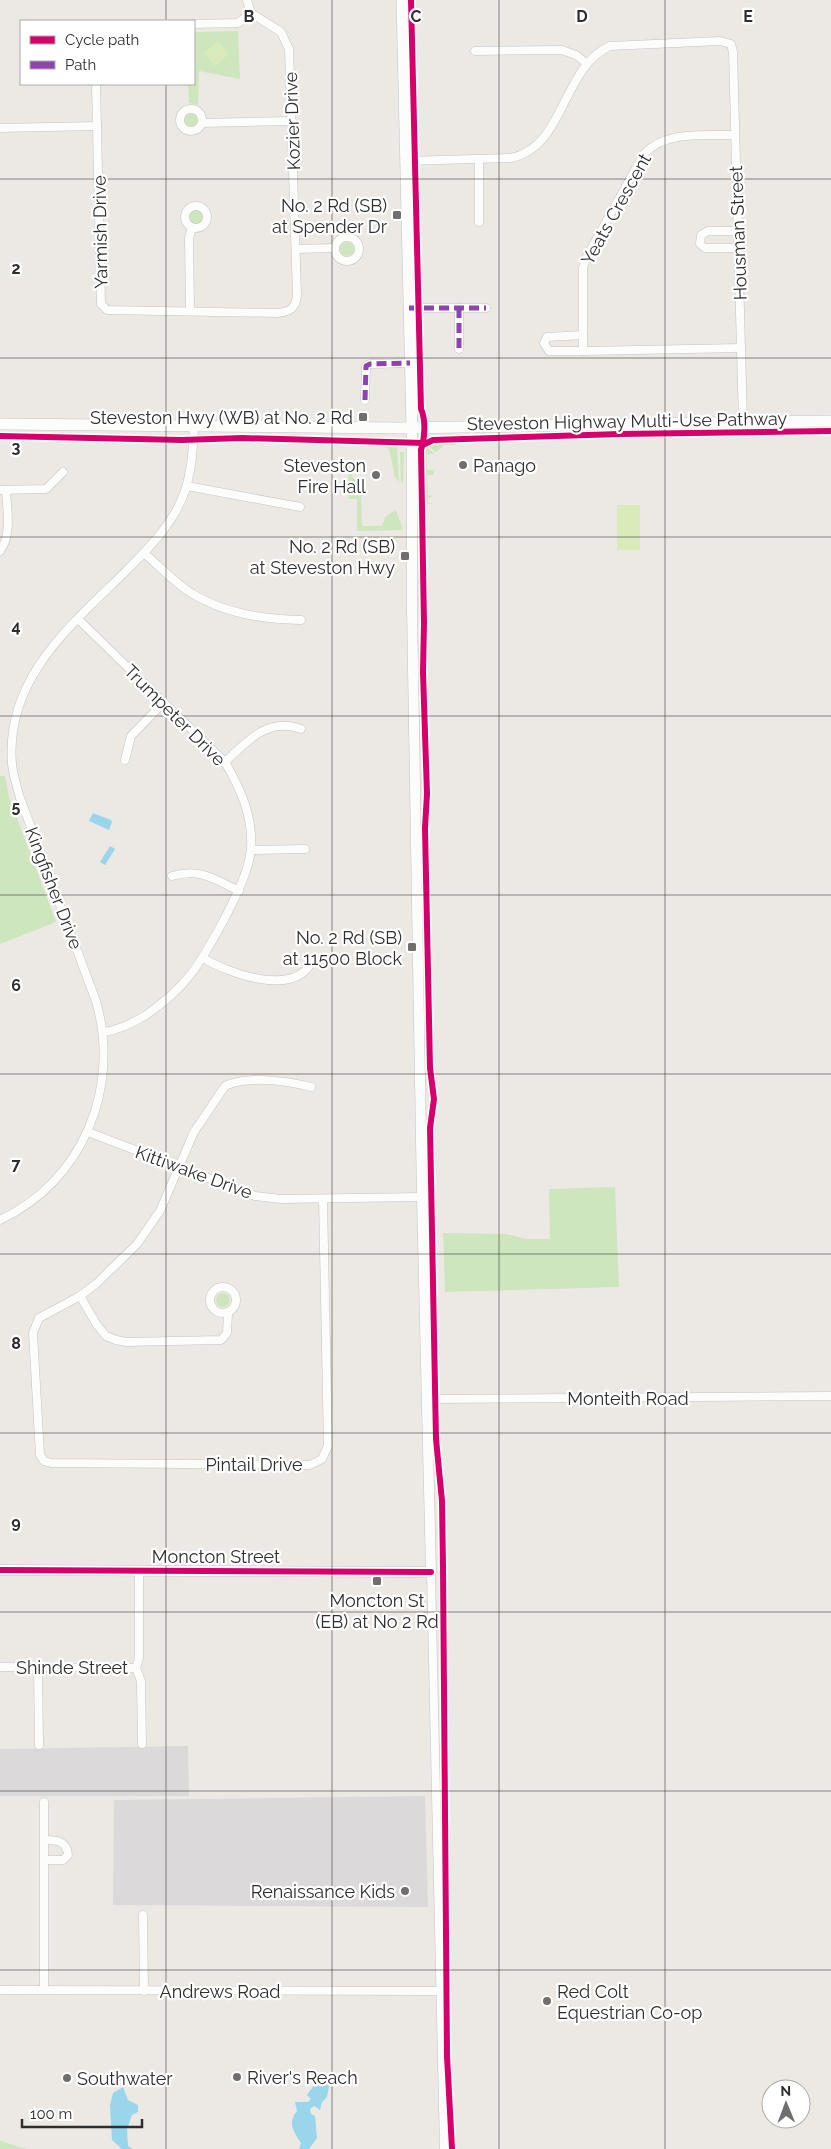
<svg xmlns="http://www.w3.org/2000/svg" width="831" height="2149" viewBox="0 0 831 2149" font-family="Raleway,sans-serif">
<style>
.industrial{fill:#dcd9db}
.green{fill:#cee6be}
.pitch{fill:#d9eabb}
.water{fill:#99d6ec}
.lines{fill:none;stroke-linecap:round;stroke-linejoin:round}
.minor-casing{stroke:#c5c4c5;stroke-width:9}
.tertiary-casing{stroke:#c5c4c5;stroke-width:11}
.secondary-casing{stroke:#c5c4c5;stroke-width:12}
.minor{stroke:#fcfcfb;stroke-width:8}
.tertiary{stroke:#fcfcfb;stroke-width:10}
.secondary{stroke:#fcfcfb;stroke-width:11}
.quiet{stroke:#8e44ad;stroke-width:5;stroke-dasharray:10 5;stroke-linecap:butt}
.cycleway-casing{stroke:#fff;stroke-width:9}
.cycleway{stroke:#d6006c;stroke-width:6}
.grid{fill:none;stroke:#2e2e2e;stroke-width:1;stroke-opacity:0.55}
.poi-dot{fill:#706f6e;stroke:#fff;stroke-width:2}
.labels{text-anchor:middle;dominant-baseline:central;stroke-width:4.5;stroke-linejoin:round;paint-order:stroke}
.street-label{font-size:18px;fill:#2e2e2e;stroke:#fff}
.poi-label{font-size:18px;fill:#2e2e2e;stroke:#fff;text-anchor:end}
.grid-label{font-size:16px;text-anchor:middle;font-weight:bold;fill:#2e2e2e;stroke:#fff;stroke-width:4.5;stroke-linejoin:round;paint-order:stroke}
</style>
<rect width="100%" height="100%" fill="#ece8e4"/>
<g class="industrial">
<path d="M188,1746L189,1796H0V1749Z"/>
<path d="M425,1796L428,1907L113,1905L114,1800Z"/>
</g>
<g class="green">
<path d="M238,31L240,79L199,71L198,105L189,103L188,84H194V32Z"/>
<circle cx="191" cy="120" r="7"/>
<circle cx="196" cy="217" r="7"/>
<circle cx="347" cy="249" r="7"/>
<path d="M454,441L455,445H444L436,452L429,447L428,442Z"/>
<path d="M363,442L389,443L397,445L399,482L395,477L389,449L383,446H367Z"/>
<path d="M423,448H427L435,454H427V470H434V475H427L428,495L434,496L428,498V503L434,504H426V500H423Z"/>
<path d="M400,452H404L403,483H401Z"/>
<path d="M348,465L355,472L351,476L361,485L357,490L361,495L362,526H382L386,516L396,510L403,530L357,531V499H349Z"/>
<path d="M0,776H5L9,797L56,922L0,944Z"/>
<path d="M615,1187L619,1287L445,1292L443,1233L507,1234L525,1239H550L549,1189Z"/>
<circle cx="223" cy="1300" r="7"/>
<path d="M0,2141L27,2149H0Z"/>
</g>
<g class="pitch">
<path d="M218,41L229,54L215,66L204,53Z"/>
<rect x="617" y="505" width="23" height="45"/>
</g>
<g class="water">
<path d="M93,813L111,820L112,822L109,830L89,821Z"/>
<path d="M110,846L115,849L105,865L100,862Z"/>
<path d="M327,2076L330,2081L327,2097L322,2102L320,2110L314,2106L310,2109L311,2114L315,2116L317,2138L309,2149H299L301,2143C294,2132 287,2123 297,2111L295,2102H308L311,2099L307,2095C313,2086 318,2081 327,2076Z"/>
<path d="M123,2087L128,2100L138,2105V2112L132,2115L127,2129L128,2146L133,2149H122L112,2140L110,2105L113,2093Z"/>
</g>
<g class="lines">
<defs>
<g id="minor">
<path d="M247,0L251,13"/>
<path d="M194,24L238,23L251,13"/>
<path d="M475,51L562,50L576,55L586,63"/>
<path d="M96,84L101,304L107,310L277,313C289,312 296,309 297,295L289,49L281,32L251,13"/>
<circle cx="191" cy="120" r="11"/>
<path d="M202,123L292,121"/>
<path d="M0,128L97,126"/>
<path d="M735,135C705,136 666,130 644,154L586,258L583,268V351L741,348"/>
<path d="M405,161L511,158C565,147 562,67 610,46L720,41L731,44L733,52L743,423"/>
<circle cx="196" cy="217" r="11"/>
<path d="M479,222V159"/>
<path d="M738,231H708L701,235L700,244L705,248H738"/>
<circle cx="347" cy="249" r="12"/>
<path d="M297,249L335,248"/>
<path d="M409,308H486"/>
<path d="M459,308V349"/>
<path d="M190,311L189,238L192,228"/>
<path d="M583,335L547,337L544,343L549,351H583"/>
<path d="M365,400L366,366L370,364L410,363"/>
<path d="M187,486L300,507"/>
<path d="M0,490L46,489L63,472"/>
<path d="M0,551C12,536 7,508 6,490"/>
<path d="M144,553C159,566 174,582 191,593C226,614 262,619 301,620"/>
<path d="M78,619L225,762C241,790 253,816 251,848C249,872 236,895 226,916C202,960 189,986 146,1015C133,1023 119,1030 104,1032"/>
<path d="M125,760L131,736L163,703"/>
<path d="M225,762C247,741 268,717 301,729"/>
<path d="M251,850L305,849"/>
<path d="M172,876C200,868 214,879 239,891"/>
<path d="M203,958C228,973 292,997 311,963"/>
<path d="M311,1087C287,1081 247,1075 225,1086L194,1132L160,1211L137,1244L96,1284L80,1296L39,1318L33,1333L40,1455L44,1461L51,1463L310,1465L322,1459L328,1446L323,1199"/>
<path d="M88,1132L255,1196L281,1199L422,1197"/>
<path d="M0,1220C83,1181 121,1088 96,1001L20,798C17,787 13,775 12,764C5,679 70,626 125,572C144,553 163,534 176,511C191,485 193,454 194,426"/>
<circle cx="223" cy="1300" r="13"/>
<path d="M80,1296L97,1325L106,1336L116,1340L126,1342L221,1340L227,1333L228,1312"/>
<path d="M426,1399L831,1396"/>
<path d="M431,1572L444,2149"/>
<path d="M0,1667L136,1668"/>
<path d="M38,1667L39,1745"/>
<path d="M136,1668L139,1658V1570"/>
<path d="M136,1668L141,1681L142,1744"/>
<path d="M44,1802V1989"/>
<path d="M45,1860H63L68,1855C67,1841 57,1840 45,1840"/>
<path d="M143,1915L144,1991"/>
<path d="M0,1990L439,1991"/>
</g>
<path id="tertiary" d="M0,1570L431,1572L422,1197L412,607V428"/>
<g id="secondary">
<path d="M402,0L412,428"/>
<path d="M0,424L400,428L831,421"/>
</g>
</defs>
<use href="#minor" class="minor-casing"/>
<use href="#tertiary" class="tertiary-casing"/>
<use href="#secondary" class="secondary-casing"/>
<use href="#minor" class="minor"/>
<use href="#tertiary" class="tertiary"/>
<use href="#secondary" class="secondary"/>
<g class="quiet">
<path d="M409,308H486"/>
<path d="M459,308V349"/>
<path d="M365,400L366,366L370,364L410,363"/>
</g>
<defs>
<g id="cycleway">
<path d="M411,0L421,409C426,420 425,438 421,450L424,623L423,672L427,794L425,828L430,1068L434,1099L430,1128L436,1439L442,1501L443,1567L447,2056L452,2149"/>
<path d="M0,436L182,440L242,438L424,443"/>
<path d="M425,444L433,440L620,434L831,431"/>
<path d="M0,1570L431,1572"/>
</g>
</defs>
<use href="#cycleway" class="cycleway-casing"/>
<use href="#cycleway" class="cycleway"/>
</g>
<path class="grid" d="M166,0V21M332,0V2149M499,0V2149M665,0V2149M166,84V2149M0,179H831M0,358H831M0,537H831M0,716H831M0,895H831M0,1074H831M0,1254H831M0,1433H831M0,1612H831M0,1791H831M0,1970H831"/>
<g class="poi-dot">
<rect x="392" y="210" width="10" height="10" rx="2.5"/>
<rect x="358" y="412" width="10" height="10" rx="2.5"/>
<circle cx="463" cy="465" r="5"/>
<circle cx="376" cy="475" r="5"/>
<rect x="400" y="551" width="10" height="10" rx="2.5"/>
<rect x="407" y="942" width="10" height="10" rx="2.5"/>
<rect x="372" y="1576" width="10" height="10" rx="2.5"/>
<circle cx="405" cy="1891" r="5"/>
<circle cx="547" cy="2001" r="5"/>
<circle cx="237" cy="2077" r="5"/>
<circle cx="67" cy="2078" r="5"/>
</g>
<g class="labels">
<g class="street-label">
<text transform="translate(292 121) rotate(-92)">Kozier Drive</text>
<text transform="translate(616 209) rotate(-61)">Yeats Crescent</text>
<text transform="translate(100 232) rotate(-91)">Yarmish Drive</text>
<text transform="translate(738 233) rotate(-92)">Housman Street</text>
<text transform="translate(627 421) rotate(-1)">Steveston Highway Multi-Use Pathway</text>
<text transform="translate(175 715) rotate(45)">Trumpeter Drive</text>
<text transform="translate(54 888) rotate(69)">Kingfisher Drive</text>
<text transform="translate(194 1172) rotate(20)">Kittiwake Drive</text>
<text x="628" y="1398">Monteith Road</text>
<text x="254" y="1464">Pintail Drive</text>
<text x="216" y="1556">Moncton Street</text>
<text x="72" y="1667">Shinde Street</text>
<text x="220" y="1991">Andrews Road</text>
</g>
<g class="poi-label">
<text x="387" y="205">No. 2 Rd (SB)<tspan x="387" dy="21">at Spender Dr</tspan></text>
<text x="353" y="417">Steveston Hwy (WB) at No. 2 Rd</text>
<text x="366" y="465">Steveston<tspan x="366" dy="21">Fire Hall</tspan></text>
<text x="473" y="465" text-anchor="start">Panago</text>
<text x="395" y="546">No. 2 Rd (SB)<tspan x="395" dy="21">at Steveston Hwy</tspan></text>
<text x="402" y="937">No. 2 Rd (SB)<tspan x="402" dy="21">at 11500 Block</tspan></text>
<text x="377" y="1600" text-anchor="middle">Moncton St<tspan x="377" dy="21">(EB) at No 2 Rd</tspan></text>
<text x="395" y="1891">Renaissance Kids</text>
<text x="557" y="1991" text-anchor="start">Red Colt<tspan x="557" dy="21">Equestrian Co-op</tspan></text>
<text x="247" y="2077" text-anchor="start">River's Reach</text>
<text x="77" y="2078" text-anchor="start">Southwater</text>
</g>
</g>
<g class="grid-label">
<text x="249" y="22">B</text>
<text x="416" y="22">C</text>
<text x="582" y="22">D</text>
<text x="748" y="22">E</text>
<text x="16" y="274">2</text>
<text x="16" y="453">3</text>
<text x="16" y="632">4</text>
<text x="16" y="812">5</text>
<text x="16" y="991">6</text>
<text x="16" y="1170">7</text>
<text x="16" y="1349">8</text>
<text x="16" y="1528">9</text>
</g>
<rect x="20" y="20" width="175" height="65" fill="#ffffff" stroke="#ababab"/>
<rect x="30" y="36" width="25" height="8" fill="#d6006c" stroke="#ababab"/>
<text x="65" y="45" font-size="15" fill="#2e2e2e">Cycle path</text>
<rect x="30" y="61" width="25" height="8" fill="#8e44ad" stroke="#ababab"/>
<text x="65" y="70" font-size="15" fill="#2e2e2e">Path</text>
<g transform="translate(786 2104) rotate(359)"><circle r="24" fill="#ffffff" stroke="#ababab"/>
<path d="M0-4L9 19L0 12L-9 19Z" fill="#706f6e"/>
<text y="-8" font-size="14" font-weight="bold" text-anchor="middle" fill="#2e2e2e">N</text>
</g>
<path d="M22 2119v8h120v-8" fill="none" stroke="#2e2e2e" stroke-width="2.5"/>
<text x="30" y="2119" font-size="15" fill="#2e2e2e" stroke="#ffffff" stroke-width="4" paint-order="stroke">100 m</text>
</svg>
